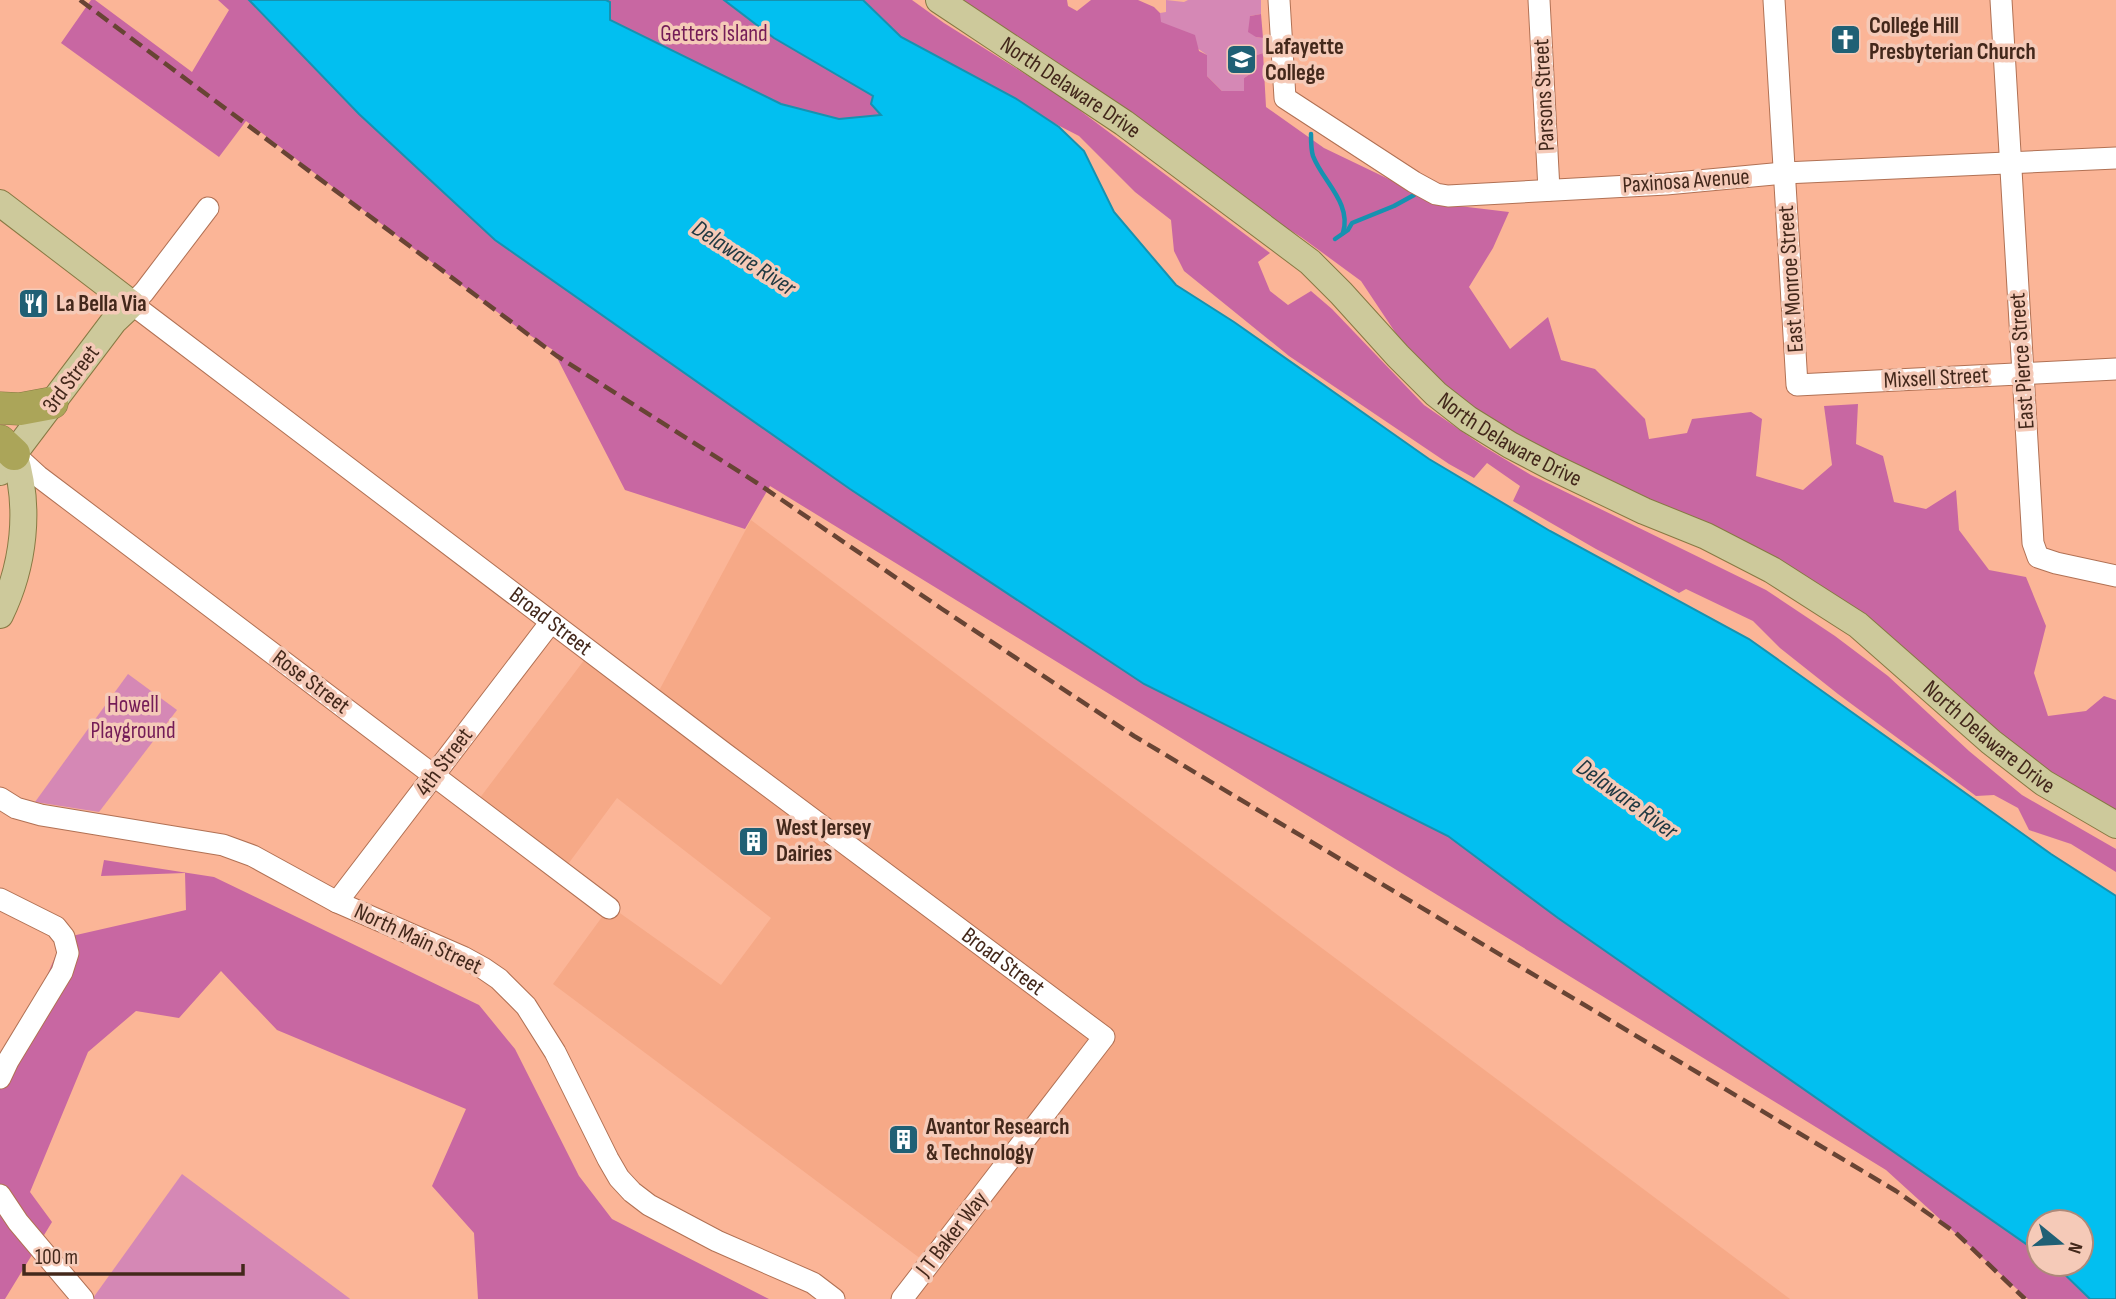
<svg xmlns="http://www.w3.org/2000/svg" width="2116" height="1299" viewBox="0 0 2116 1299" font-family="'Sofia Sans Condensed',sans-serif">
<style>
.built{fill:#f6a987}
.green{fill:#d588b5}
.forest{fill:#c867a2}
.water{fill:#02bff0;stroke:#1692b0;stroke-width:2}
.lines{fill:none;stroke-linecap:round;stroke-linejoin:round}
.stream{stroke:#1692b0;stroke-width:4.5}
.minor-casing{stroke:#b17154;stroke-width:23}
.major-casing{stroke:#877943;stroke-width:28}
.highway-casing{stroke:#877943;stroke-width:33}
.minor{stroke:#fff;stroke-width:21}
.major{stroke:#cdc99b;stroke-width:26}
.highway{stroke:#aba559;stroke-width:32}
.rail{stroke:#684434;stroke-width:4.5;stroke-dasharray:14 7;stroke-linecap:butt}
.labels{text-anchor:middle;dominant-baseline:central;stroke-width:7;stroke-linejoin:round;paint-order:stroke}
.poi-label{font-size:23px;font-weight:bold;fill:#43281b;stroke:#f5cab8;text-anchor:start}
.park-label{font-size:23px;fill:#741c57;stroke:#f5cab8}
.street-label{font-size:23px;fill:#43281b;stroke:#f5cab8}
.water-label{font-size:24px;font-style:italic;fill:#213942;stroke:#f5cab8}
</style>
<rect width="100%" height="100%" fill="#fbb597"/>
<path class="built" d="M751,520L1790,1299H893L921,1259L553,984L610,906L721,985L771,918L617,798L560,875L473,807L591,651L655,698Z"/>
<g class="green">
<path d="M1166,0L1184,2L1188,0H1261V14L1250,16L1256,37L1263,38V53L1251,57L1250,74L1244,78L1245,91H1222L1207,76V55L1160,22V13L1166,12Z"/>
<path d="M128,674L177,710L99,812L35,802Z"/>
<path d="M182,1174L349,1298L350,1299H94L93,1298Z"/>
</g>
<g class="forest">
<path d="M91,0H95L192,72L229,10L218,0H249L359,114L491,236L850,489L1144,684L1448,836L1558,918L2039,1253V1264H2054L2090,1299H2028L1886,1170L770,486L745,529L625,490L553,350L517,327L246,121L219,157L61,43Z"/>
<path d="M561,0H724L774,38L873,96L882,115L839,119L781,104L621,25Z"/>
<path d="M864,0H912L944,23L1062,97L1270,253L1258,262L1270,291L1288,305L1311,291L1332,309L1424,405L1483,446L1531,475L1766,590L1835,636L1888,676L1969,751L2022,795L2116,849V872L2071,844L2029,830L2018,808L1994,795L1976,796L1838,694L1780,648L1753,621L1686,589L1679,593L1596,549L1513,501L1520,486L1487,463L1474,478L1449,464L1289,356L1184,271L1174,251L1171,220L1135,192L1079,136L1046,119L1015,98L901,37Z"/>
<path d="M952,0H1067L1068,6L1077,11L1091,0H1138L1154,7L1160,13L1161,22L1195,35L1199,51L1207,55V76L1222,91H1244V78L1250,74L1251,57L1263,53L1266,107L1324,148L1399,184L1434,203L1509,212L1493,248L1469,287L1510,349L1548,317L1561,360L1595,369L1645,419L1649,439L1687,433L1692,419L1751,412L1762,419L1756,476L1803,490L1832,465L1824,406L1858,404L1856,444L1883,456L1894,502L1926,509L1956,490L1959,530L1989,570L2026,577L2046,626L2034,673L2048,716L2086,711L2104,696L2116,700V815L2007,747L1900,645L1527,448L1461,401L1407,350L1361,281L1301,237L1214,182Z"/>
<path d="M1261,14L1263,38L1256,37L1248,32L1250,16Z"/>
<path d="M104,860L214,877L479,1005L515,1049L579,1176L612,1219L769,1299H478L474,1233L432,1186L466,1109L277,1030L221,971L179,1018L136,1011L88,1052L30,1192L52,1222L5,1299H0V1087L63,938L186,910L185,873L101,876Z"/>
</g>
<path class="water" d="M249,0H606L610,2V20L781,104L839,119L881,115L871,104L873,96L774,38L724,0H863L901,37L1015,98L1059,127L1084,151L1114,212L1176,285L1234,322L1429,459L1550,531L1749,639L2051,854L2116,896V1299H2090L2054,1264H2081V1222H2039V1253L1558,918L1448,836L1144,684L850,489L495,240L359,114Z"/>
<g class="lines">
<g class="stream">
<path d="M1311,134C1311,141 1311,150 1313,156C1323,182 1352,203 1343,233"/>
<path d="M1335,239L1348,230L1352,223L1394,206L1414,195"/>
</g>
<defs>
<g id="minor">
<path d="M1279,0L1285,98L1414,182L1436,194L1448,196L1666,184L1784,173L2116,158"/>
<path d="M1539,0L1549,190"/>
<path d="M1774,0L1797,385L2116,369"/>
<path d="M2001,0L2033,543L2038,557L2056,563L2116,576"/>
<path id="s1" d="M208,208L144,292L132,304L724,753L1104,1037L902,1299"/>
<path d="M14,454L38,476L609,908"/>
<path d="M0,798L16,808L41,815L223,845L253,856L337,902L463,957L483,968L499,979L526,1006L555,1052L608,1159L619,1178L632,1192L649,1205L717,1241L813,1283L834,1299"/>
<path d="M0,899L56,927L64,937L68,953L62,972L8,1061L0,1078"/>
<path d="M337,902L551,622"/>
<path d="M0,1195L18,1222L83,1299"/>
</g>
<g id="major">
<path id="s2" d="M939,0L1124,123L1310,262L1341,293L1398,356L1436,394L1468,419L1510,445L1552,467L1644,511L1706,536L1772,570L1858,625L1991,742L2044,783L2116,825"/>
<path d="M0,203L132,304L114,321L0,472"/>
<path d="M0,615C24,566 31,507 14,454"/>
</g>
<g id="highway">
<path d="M0,408L20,409L52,403"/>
<path d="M0,441L14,454"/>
</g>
</defs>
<use href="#minor" class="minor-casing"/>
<use href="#major" class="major-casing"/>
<use href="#highway" class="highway-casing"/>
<use href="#minor" class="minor"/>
<use href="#major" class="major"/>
<use href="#highway" class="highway"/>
<path class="rail" d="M80,0L557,356L757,483L942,609L1134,736L1896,1191L1956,1233L2025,1299"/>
</g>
<defs>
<symbol id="church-square" viewBox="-11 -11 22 22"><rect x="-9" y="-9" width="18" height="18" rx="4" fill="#206075" stroke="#f5cab8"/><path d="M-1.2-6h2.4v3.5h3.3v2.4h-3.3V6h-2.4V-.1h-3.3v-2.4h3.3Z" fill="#fff"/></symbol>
<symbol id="university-square" viewBox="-11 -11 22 22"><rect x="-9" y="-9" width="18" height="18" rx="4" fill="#206075" stroke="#f5cab8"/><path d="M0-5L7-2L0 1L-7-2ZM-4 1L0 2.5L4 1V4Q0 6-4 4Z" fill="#fff"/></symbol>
<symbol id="restaurant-square" viewBox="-11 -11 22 22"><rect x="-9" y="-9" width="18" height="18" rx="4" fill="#206075" stroke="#f5cab8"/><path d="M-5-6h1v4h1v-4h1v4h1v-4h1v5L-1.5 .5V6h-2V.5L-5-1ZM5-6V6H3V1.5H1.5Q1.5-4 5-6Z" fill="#fff"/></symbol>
<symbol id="building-square" viewBox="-11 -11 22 22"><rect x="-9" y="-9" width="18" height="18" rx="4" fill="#206075" stroke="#f5cab8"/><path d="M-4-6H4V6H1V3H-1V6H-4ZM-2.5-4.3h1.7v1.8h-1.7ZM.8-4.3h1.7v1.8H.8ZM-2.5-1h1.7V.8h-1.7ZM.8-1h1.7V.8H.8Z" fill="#fff"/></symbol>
</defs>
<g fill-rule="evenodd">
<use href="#church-square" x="1828" y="22" width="35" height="35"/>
<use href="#university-square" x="1224" y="42" width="35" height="35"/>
<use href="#restaurant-square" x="16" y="286" width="35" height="35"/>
<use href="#building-square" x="736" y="824" width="35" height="35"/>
<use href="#building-square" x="886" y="1122" width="35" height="35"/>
</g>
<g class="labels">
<g class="poi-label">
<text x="1869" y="26">College Hill<tspan x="1869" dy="26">Presbyterian Church</tspan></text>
<text x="1265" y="47">Lafayette<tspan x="1265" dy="26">College</tspan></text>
<text x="56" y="304">La Bella Via</text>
<text x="776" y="828">West Jersey<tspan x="776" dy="26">Dairies</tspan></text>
<text x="926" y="1127">Avantor Research<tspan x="926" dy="26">&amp; Technology</tspan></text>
</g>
<g class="park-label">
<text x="714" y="34">Getters Island</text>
<text x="133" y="705">Howell<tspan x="133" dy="26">Playground</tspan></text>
</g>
<g class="street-label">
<text stroke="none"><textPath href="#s2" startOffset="158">North Delaware Drive</textPath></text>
<text transform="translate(1544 95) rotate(-93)">Parsons Street</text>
<text transform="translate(1686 181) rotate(-4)">Paxinosa Avenue</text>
<text transform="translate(1791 279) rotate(-94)">East Monroe Street</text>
<text transform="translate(2022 361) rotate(-94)">East Pierce Street</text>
<text transform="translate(1936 378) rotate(-3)">Mixsell Street</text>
<text transform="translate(71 379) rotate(-53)">3rd Street</text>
<text stroke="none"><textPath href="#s2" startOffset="724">North Delaware Drive</textPath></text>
<text stroke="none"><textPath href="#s1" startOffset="648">Broad Street</textPath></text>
<text transform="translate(311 682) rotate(37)">Rose Street</text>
<text stroke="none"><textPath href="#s2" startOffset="1292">North Delaware Drive</textPath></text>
<text transform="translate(444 762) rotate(-53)">4th Street</text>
<text transform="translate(418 939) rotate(25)">North Main Street</text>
<text stroke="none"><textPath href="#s1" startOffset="1214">Broad Street</textPath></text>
<text transform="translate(952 1234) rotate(-52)">J T Baker Way</text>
</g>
<g class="water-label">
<text transform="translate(744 258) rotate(33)">Delaware River</text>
<text transform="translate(1627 799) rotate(36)">Delaware River</text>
</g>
</g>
<g transform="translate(2060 1243) rotate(108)"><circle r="33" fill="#f5cab8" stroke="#ae8979" stroke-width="2"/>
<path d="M0-5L12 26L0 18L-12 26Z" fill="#206075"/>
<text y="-10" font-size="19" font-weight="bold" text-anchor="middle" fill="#43281b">N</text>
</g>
<path d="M24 1264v10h219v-10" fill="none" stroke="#43281b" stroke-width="3.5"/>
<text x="35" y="1264" font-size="21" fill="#43281b" stroke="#f5cab8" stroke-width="5" paint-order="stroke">100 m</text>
</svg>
